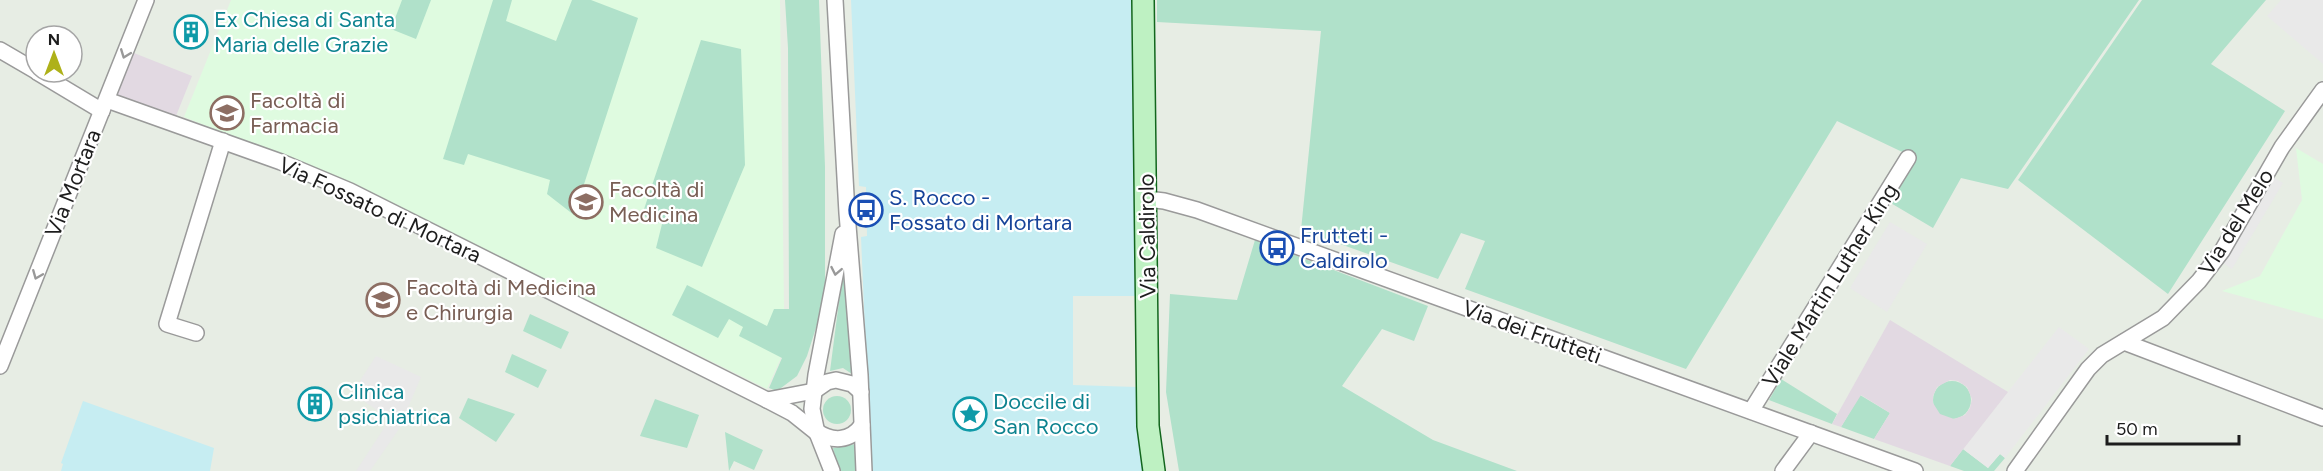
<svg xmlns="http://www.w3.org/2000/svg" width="2323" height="471" viewBox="0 0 2323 471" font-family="Figtree,sans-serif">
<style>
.education{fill:#dffbe0}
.grass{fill:#b0e1ca}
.park{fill:#c6edf2}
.parking{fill:#e9e9e9}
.plaza{fill:#e2d9e2;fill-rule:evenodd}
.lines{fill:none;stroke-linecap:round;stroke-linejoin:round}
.street-casing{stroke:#9a9a9a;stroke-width:18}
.secondary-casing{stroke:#12661d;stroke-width:24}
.street{stroke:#fff;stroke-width:15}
.secondary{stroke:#bef1c2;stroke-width:21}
.oneway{stroke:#999}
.labels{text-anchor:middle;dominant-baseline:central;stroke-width:4.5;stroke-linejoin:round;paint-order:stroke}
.culture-label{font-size:22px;fill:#0d838f;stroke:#fff;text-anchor:start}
.education-label{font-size:22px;fill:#785e54;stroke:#fff;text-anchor:start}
.street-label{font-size:22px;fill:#1d1d1d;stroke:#fff}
.transit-label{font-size:22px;fill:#164399;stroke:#fff;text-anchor:start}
</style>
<rect width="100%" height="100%" fill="#e7ede4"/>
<g class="education">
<path d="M231,0H780L784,308L780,360L767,389L351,183L184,117Z"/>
<path d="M2296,148L2323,164V319L2222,291L2260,276L2302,200Z"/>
</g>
<g class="grass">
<path d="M402,0H431L416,39L391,29Z"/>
<path d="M493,0H512L506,21L556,41L572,0H591L638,18L574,215L547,194L550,180L468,154L464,165L443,159Z"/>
<path d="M785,0H819L825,167V282L821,312L807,356L797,376L777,391L769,388L782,358L739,336L743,327L729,319L718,338L672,315L687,285L767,326L774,309H789L788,48Z"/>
<path d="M1157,0H2139L2008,189L1961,178L1933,228L1889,202L1915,158L1837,121L1686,369L1465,289L1485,241L1461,233L1438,279L1301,230L1321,31L1157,22Z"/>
<path d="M2142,0H2266L2211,64L2285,111L2168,294L2018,180Z"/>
<path d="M701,40L741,49L745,165L702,267L656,248L662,224L642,215Z"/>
<path d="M1255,240L1428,306L1414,341L1382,329L1342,386L1433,440L1517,471H1179L1166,392L1170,294L1237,300Z"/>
<path d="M844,263L852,374L843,368L830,371Z"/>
<path d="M530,314L569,332L561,349L523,331Z"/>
<path d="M512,354L547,370L538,388L505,372Z"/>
<path d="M1781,379L1837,414L1832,424L1769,400Z"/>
<circle cx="1952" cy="400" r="19"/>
<path d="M1860,395L1890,413L1874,439L1841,427Z"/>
<circle cx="837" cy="410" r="14"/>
<path d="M468,398L515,414L496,442L459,418Z"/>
<path d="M655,399L699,415L687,448L640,436Z"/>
<path d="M725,432L763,450L754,470L734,461L729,471Z"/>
<path d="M856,444L857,471H839L833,448Z"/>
<path d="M1963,449L1988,468L2000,454L2005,458L1994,471H1964L1950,466Z"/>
</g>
<g class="park">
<path d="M851,0H1131L1136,296H1073V385L1137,387L1144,471H871L861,237L867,236L866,187L859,186Z"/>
<path d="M83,401L214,448L210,471H61L63,464L61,463Z"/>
</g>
<g class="parking">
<path d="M2281,0H2323V64L2267,16Z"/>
<path d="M2273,177L2283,183L2232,269L2223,263Z"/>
<path d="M1890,222L1927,244L1887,312L1850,288Z"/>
<path d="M2059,327L2089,349L2005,458L2000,454L1988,468L1963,449Z"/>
<path d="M376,356L421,377L399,429L370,471H356L390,419L352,393Z"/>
</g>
<g class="plaza">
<path d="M129,51L192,76L172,126L108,104Z"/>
<path d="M1890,320L2008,392L1950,466L1874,439L1890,413L1861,395L1841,427L1832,424ZM1950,380L1958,381L1967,387L1972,399L1970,408L1965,415L1954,419L1940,414L1933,403V396L1937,387Z"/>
</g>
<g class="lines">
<defs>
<g id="street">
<path d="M835,0L847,213L860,375L864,471"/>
<path d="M0,50L36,71"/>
<path d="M37,72L102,111"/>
<path d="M107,100L281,162L350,191L767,400L792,413L817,433"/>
<path d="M1147,199L1164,201L1197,210L1915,471"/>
<path d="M196,333L167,324L223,141"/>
<path d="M2124,342L2323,418"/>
<path d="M0,366L146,0"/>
<path d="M767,400L814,391L827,382L836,380L852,384L861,392"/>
<path d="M1751,411L1908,158"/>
<path d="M816,431C832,442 850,442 862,425"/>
<path d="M832,471L817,433L812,409L816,375L843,234"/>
<path d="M1783,471L1811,433"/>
<path d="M2015,471L2088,369L2102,355L2163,318L2199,281L2222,251L2282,147L2323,90"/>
</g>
<path id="secondary" d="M1143,0L1148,426L1154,471"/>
</defs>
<use href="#street" class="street-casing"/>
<use href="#secondary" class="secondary-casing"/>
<use href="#street" class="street"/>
<use href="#secondary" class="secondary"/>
</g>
<defs><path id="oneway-chevron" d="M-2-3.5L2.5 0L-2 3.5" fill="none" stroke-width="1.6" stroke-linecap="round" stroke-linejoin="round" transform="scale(1.5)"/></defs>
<g class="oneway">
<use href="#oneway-chevron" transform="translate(125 54) rotate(111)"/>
<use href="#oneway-chevron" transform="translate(836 271) rotate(101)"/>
<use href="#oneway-chevron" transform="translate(37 275) rotate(112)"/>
</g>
<defs>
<symbol id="building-ring" viewBox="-11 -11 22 22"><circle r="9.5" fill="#fff" stroke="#0f9aa8" stroke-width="1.5"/><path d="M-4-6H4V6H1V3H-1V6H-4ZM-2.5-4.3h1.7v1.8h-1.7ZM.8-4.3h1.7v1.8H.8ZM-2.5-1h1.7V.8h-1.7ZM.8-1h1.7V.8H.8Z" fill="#0f9aa8"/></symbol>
<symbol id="university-ring" viewBox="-11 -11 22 22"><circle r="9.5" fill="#fff" stroke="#8d6e63" stroke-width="1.5"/><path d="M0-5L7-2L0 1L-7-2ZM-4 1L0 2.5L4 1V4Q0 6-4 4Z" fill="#8d6e63"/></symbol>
<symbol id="bus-ring" viewBox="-11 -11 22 22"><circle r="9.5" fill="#fff" stroke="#1a4fb4" stroke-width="1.5"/><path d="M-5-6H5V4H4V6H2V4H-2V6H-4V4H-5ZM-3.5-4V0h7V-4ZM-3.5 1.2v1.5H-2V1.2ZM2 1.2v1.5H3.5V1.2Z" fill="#1a4fb4"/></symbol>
<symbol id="sight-ring" viewBox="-11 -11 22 22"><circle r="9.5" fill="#fff" stroke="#0f9aa8" stroke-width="1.5"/><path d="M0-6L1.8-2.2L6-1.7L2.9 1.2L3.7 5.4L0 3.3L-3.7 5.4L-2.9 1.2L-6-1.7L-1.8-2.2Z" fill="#0f9aa8"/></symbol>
</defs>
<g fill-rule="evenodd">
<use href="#building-ring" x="172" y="13" width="38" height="38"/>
<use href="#university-ring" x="208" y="94" width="38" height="38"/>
<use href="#university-ring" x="567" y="183" width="38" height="38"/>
<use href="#bus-ring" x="847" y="191" width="38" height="38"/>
<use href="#bus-ring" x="1258" y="229" width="38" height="38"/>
<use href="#university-ring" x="364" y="281" width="38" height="38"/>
<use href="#building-ring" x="296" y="385" width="38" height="38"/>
<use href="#sight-ring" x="951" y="395" width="38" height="38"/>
</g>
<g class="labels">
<g class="culture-label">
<text x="214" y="19">Ex Chiesa di Santa<tspan x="214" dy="25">Maria delle Grazie</tspan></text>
<text x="338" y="391">Clinica<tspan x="338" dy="25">psichiatrica</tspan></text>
<text x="993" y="401">Doccile di<tspan x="993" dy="25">San Rocco</tspan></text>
</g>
<g class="education-label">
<text x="250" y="100">Facoltà di<tspan x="250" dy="25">Farmacia</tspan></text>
<text x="609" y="189">Facoltà di<tspan x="609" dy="25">Medicina</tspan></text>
<text x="406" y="287">Facoltà di Medicina<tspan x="406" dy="25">e Chirurgia</tspan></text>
</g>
<g class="street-label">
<text transform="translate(73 183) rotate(-68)">Via Mortara</text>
<text transform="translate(380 210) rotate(25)">Via Fossato di Mortara</text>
<text transform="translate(2236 222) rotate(-58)">Via del Melo</text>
<text transform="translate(1147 236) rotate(-91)">Via Caldirolo</text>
<text transform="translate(1830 285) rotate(-58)">Viale Martin Luther King</text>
<text transform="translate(1532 332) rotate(20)">Via dei Frutteti</text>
</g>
<g class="transit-label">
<text x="889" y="197">S. Rocco -<tspan x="889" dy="25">Fossato di Mortara</tspan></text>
<text x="1300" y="235">Frutteti -<tspan x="1300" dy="25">Caldirolo</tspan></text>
</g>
</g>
<g transform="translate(54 54)"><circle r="28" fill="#ffffff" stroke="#a5a5a5" stroke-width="1.5"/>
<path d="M0-4.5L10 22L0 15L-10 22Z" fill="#aeb119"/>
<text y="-9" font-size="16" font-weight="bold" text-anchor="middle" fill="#1d1d1d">N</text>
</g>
<path d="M2107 435v9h132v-9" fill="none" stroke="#1d1d1d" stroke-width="3"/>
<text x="2116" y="435" font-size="18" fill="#1d1d1d" stroke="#ffffff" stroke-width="4.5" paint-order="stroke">50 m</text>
</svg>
